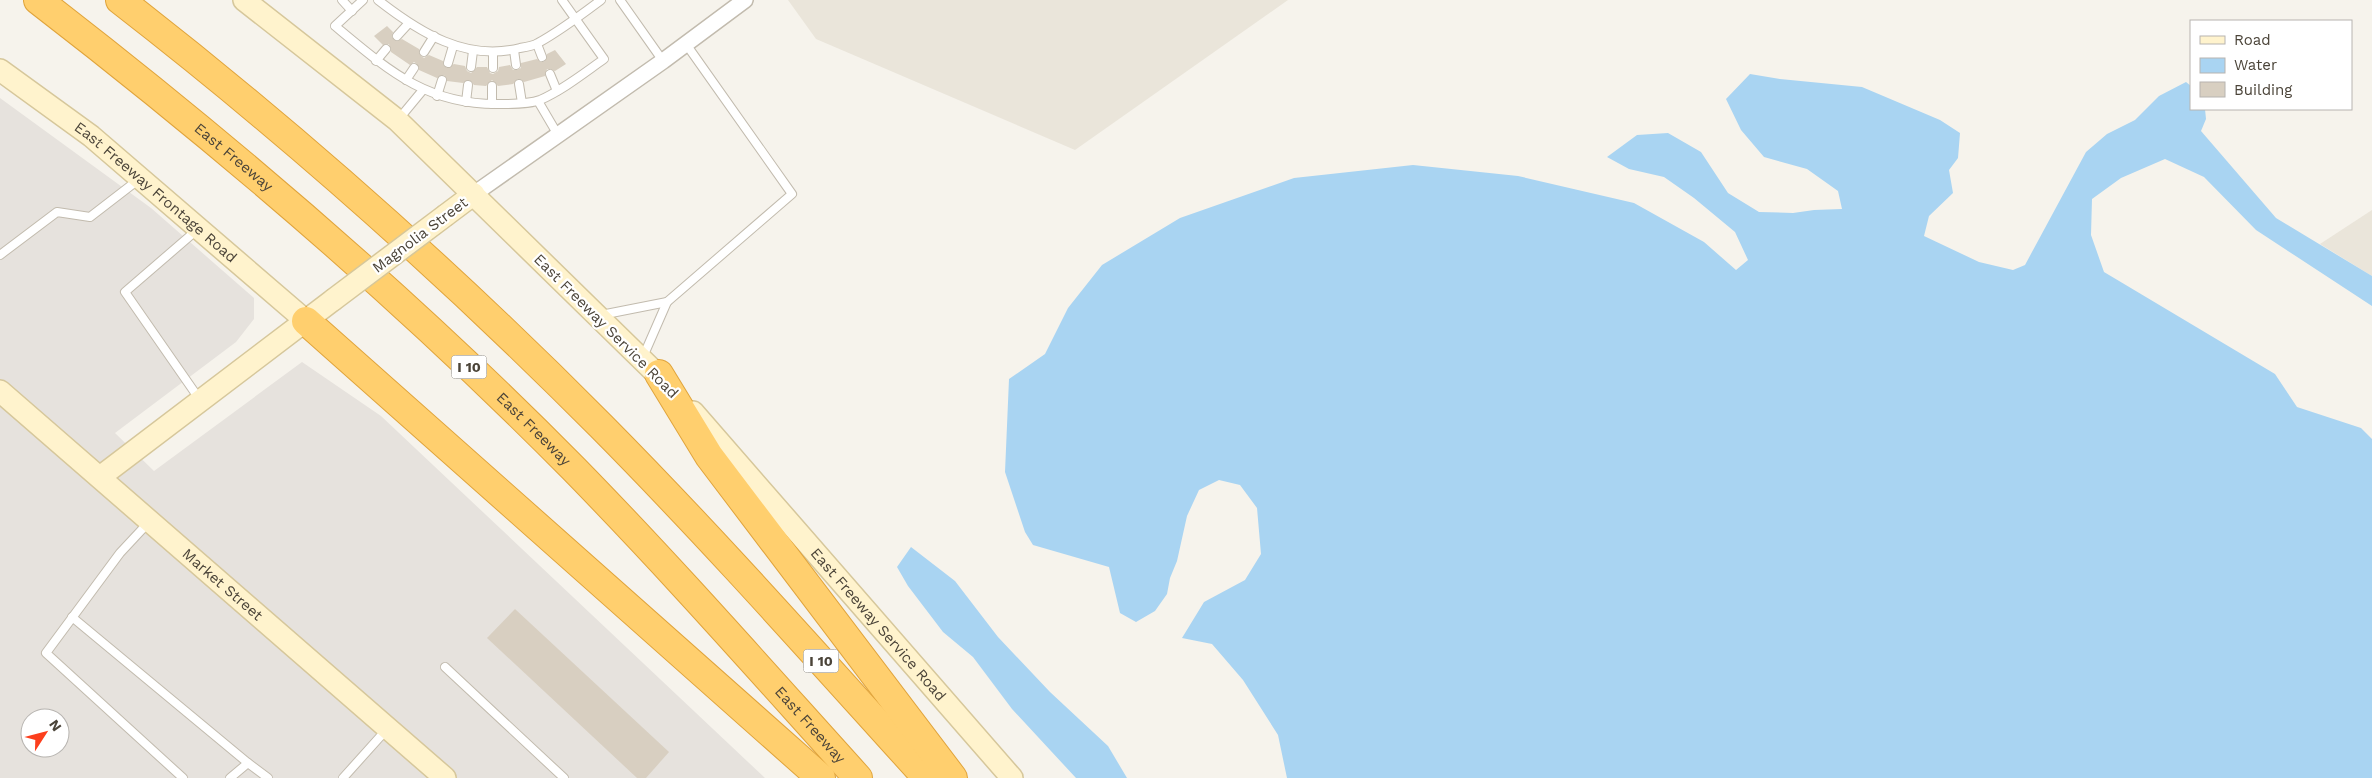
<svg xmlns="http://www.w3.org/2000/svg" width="2372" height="778" viewBox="0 0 2372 778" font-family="'Work Sans',sans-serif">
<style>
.residential{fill:#eae5da}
.industrial{fill:#e6e2dd;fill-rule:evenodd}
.water{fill:#a9d4f2}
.building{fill:#d8cfc1}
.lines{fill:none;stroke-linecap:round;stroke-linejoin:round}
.lane-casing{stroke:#c2bbae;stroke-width:10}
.street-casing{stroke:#c2bbae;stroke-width:18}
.secondary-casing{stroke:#d6c79b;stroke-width:24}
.highway-casing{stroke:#e0a43c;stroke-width:30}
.lane{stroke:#fff;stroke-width:8}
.street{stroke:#fff;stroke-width:15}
.secondary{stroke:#fff3cd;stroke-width:21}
.highway{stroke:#ffcf6e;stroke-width:28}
.secondary-bridge-casing{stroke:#d6c79b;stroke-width:24;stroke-linecap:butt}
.secondary-bridge{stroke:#fff3cd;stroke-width:21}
.labels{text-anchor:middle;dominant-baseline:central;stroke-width:4.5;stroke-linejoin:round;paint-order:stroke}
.shield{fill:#fff;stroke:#817c74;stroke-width:1}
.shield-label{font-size:14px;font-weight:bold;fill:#4b4439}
.street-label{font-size:15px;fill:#4b4439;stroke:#fff}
</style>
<rect width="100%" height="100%" fill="#f6f3ec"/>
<g class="residential">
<path d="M788,0H1288L1075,150L816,39Z"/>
<path d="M2372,210V276L2320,244Z"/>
</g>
<path class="industrial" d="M0,98L151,208L254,298V319L236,342L115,433L154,471L302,362L381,416L765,778H0ZM30,718H60V748H30Z"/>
<g class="water">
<path d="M1750,74L1780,79L1862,87L1940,120L1960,133L1958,158L1949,170L1953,193L1929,216L1924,236L1979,262L2013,270L2025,265L2086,152L2107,134L2135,120L2159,96L2186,82L2191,86V109H2205L2206,119L2201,131L2276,218L2372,276V306L2256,230L2204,177L2165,159L2121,178L2092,199L2091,235L2104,272L2275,374L2297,407L2361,428L2372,439V778H1287L1278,735L1243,680L1212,644L1182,638L1204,602L1245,580L1261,554L1257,508L1240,485L1219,480L1199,490L1187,516L1177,561L1170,578L1167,594L1155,611L1136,622L1120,613L1109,567L1033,545L1025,532L1005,472L1009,379L1045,354L1068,308L1102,265L1180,218L1294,178L1413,165L1518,176L1634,203L1704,242L1736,270L1748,260L1735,232L1694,198L1664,177L1629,169L1607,157L1637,135L1668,133L1701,152L1728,193L1759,212L1793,213L1814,210L1842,209L1838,191L1807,169L1764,157L1741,130L1726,99Z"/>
<path d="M911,547L955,581L998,637L1050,692L1108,746L1127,778H1076L1012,709L973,657L943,632L908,586L897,567Z"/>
</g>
<g class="building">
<path d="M387,26L393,32L392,37L394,40L398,41L402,39L419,49L421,56L424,58L429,55L443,61L444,66L447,68L454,64L465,66L467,71L471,73L477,67H487L490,73L493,74L498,71L499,67L510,65L513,70H517L521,68V63L537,59L541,62H544L547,54L555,50L566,64L555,71L547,69L545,76L524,82L518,79L513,84L498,86L492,80L486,86L474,85L469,80L463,83L447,81L444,75L437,78L419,70L417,64L414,62L410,65L391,52L389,44L383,45L374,36Z"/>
<path d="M515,609L669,752L646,778H637L487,638Z"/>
</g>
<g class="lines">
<defs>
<g id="lane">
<path d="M342,0L352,11"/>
<path d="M363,0L335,26C389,71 428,106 502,104C515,104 529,104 540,100C563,90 584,73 604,59L562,0"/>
<path d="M378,0C419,32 466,62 520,48C526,47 533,46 538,43C560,31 581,15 601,0"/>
<path d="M620,0L663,61"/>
<path d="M397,36L408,24"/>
<path d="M537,44L542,57"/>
<path d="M514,50L516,65"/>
<path d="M424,52L434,36"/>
<path d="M376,61L386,49"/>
<path d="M448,63L453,46"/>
<path d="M471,67L473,51"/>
<path d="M493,68V53"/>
<path d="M550,74L557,91"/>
<path d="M406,80L414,68"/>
<path d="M519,84L522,103"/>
<path d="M437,96L442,80"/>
<path d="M538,101L558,135"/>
<path d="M466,102L468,85"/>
<path d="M492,104V86"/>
<path d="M398,120L422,91"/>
<path d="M198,229L125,292L200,400"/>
<path d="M0,255L57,212L90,217L138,180"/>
<path d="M601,315L667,302L792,194L686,44"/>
<path d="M643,357L667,302"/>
<path d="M148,523L120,553L46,653L183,778"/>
<path d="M72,617L248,763"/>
<path d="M445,667L564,778"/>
<path d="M230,778L248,763L268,778"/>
<path d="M343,778L387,729"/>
</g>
<path id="street" d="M474,194L663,61L745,0"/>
<g id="secondary">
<path d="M244,0L397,120L669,386"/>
<path id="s1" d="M0,70L91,136L306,321"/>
<path d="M446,215L474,194"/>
<path id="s2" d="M0,391L445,778"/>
<path id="s3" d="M693,412L1012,778"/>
<path d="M100,477L333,300"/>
</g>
<g id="highway">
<path id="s4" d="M38,0C226,145 406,299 573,468C671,568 764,674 858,778"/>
<path d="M120,0C289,131 450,274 601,426C714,540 820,660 927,778"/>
<path d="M306,321L821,778"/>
<path d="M659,374L709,456L953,778"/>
</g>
</defs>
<use href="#lane" class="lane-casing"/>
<use href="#street" class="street-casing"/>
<use href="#secondary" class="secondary-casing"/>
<use href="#highway" class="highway-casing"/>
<use href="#lane" class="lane"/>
<use href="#street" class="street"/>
<use href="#secondary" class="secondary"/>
<use href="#highway" class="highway"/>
<defs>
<path id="secondary-bridge" d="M333,300L446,215"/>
</defs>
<use href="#secondary-bridge" class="secondary-bridge-casing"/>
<use href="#secondary-bridge" class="secondary-bridge"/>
</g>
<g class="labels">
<g class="shield">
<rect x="451.5" y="355.5" width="35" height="23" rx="4"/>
<rect x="803.5" y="649.5" width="35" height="23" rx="4"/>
</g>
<g class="shield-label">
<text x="469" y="367">I 10</text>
<text x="821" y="661">I 10</text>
</g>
<g class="street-label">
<text stroke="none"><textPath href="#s4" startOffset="251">East Freeway</textPath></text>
<text stroke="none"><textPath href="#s1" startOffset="198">East Freeway Frontage Road</textPath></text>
<text transform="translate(420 235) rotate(-37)">Magnolia Street</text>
<text transform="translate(606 326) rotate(45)">East Freeway Service Road</text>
<text stroke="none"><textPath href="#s4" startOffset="656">East Freeway</textPath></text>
<text stroke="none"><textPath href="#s2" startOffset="295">Market Street</textPath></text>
<text stroke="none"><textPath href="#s3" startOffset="282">East Freeway Service Road</textPath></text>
<text stroke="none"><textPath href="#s4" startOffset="1061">East Freeway</textPath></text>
</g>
</g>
<rect x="2190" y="20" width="162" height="90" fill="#ffffff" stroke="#b7b4b0"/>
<rect x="2200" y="36" width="25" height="8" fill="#fff3cd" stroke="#b7b4b0"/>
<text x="2234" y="45" font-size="15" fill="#4b4439">Road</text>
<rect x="2200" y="58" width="25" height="15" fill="#a9d4f2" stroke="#b7b4b0"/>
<text x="2234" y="70" font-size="15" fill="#4b4439">Water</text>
<rect x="2200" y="82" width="25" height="15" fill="#d8cfc1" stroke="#b7b4b0"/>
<text x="2234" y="95" font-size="15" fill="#4b4439">Building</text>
<g transform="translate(45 733) rotate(54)"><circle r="24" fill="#ffffff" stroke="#b7b4b0"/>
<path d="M0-4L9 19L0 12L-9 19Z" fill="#fc3f1d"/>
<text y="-8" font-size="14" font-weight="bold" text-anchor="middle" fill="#4b4439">N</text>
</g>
</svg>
